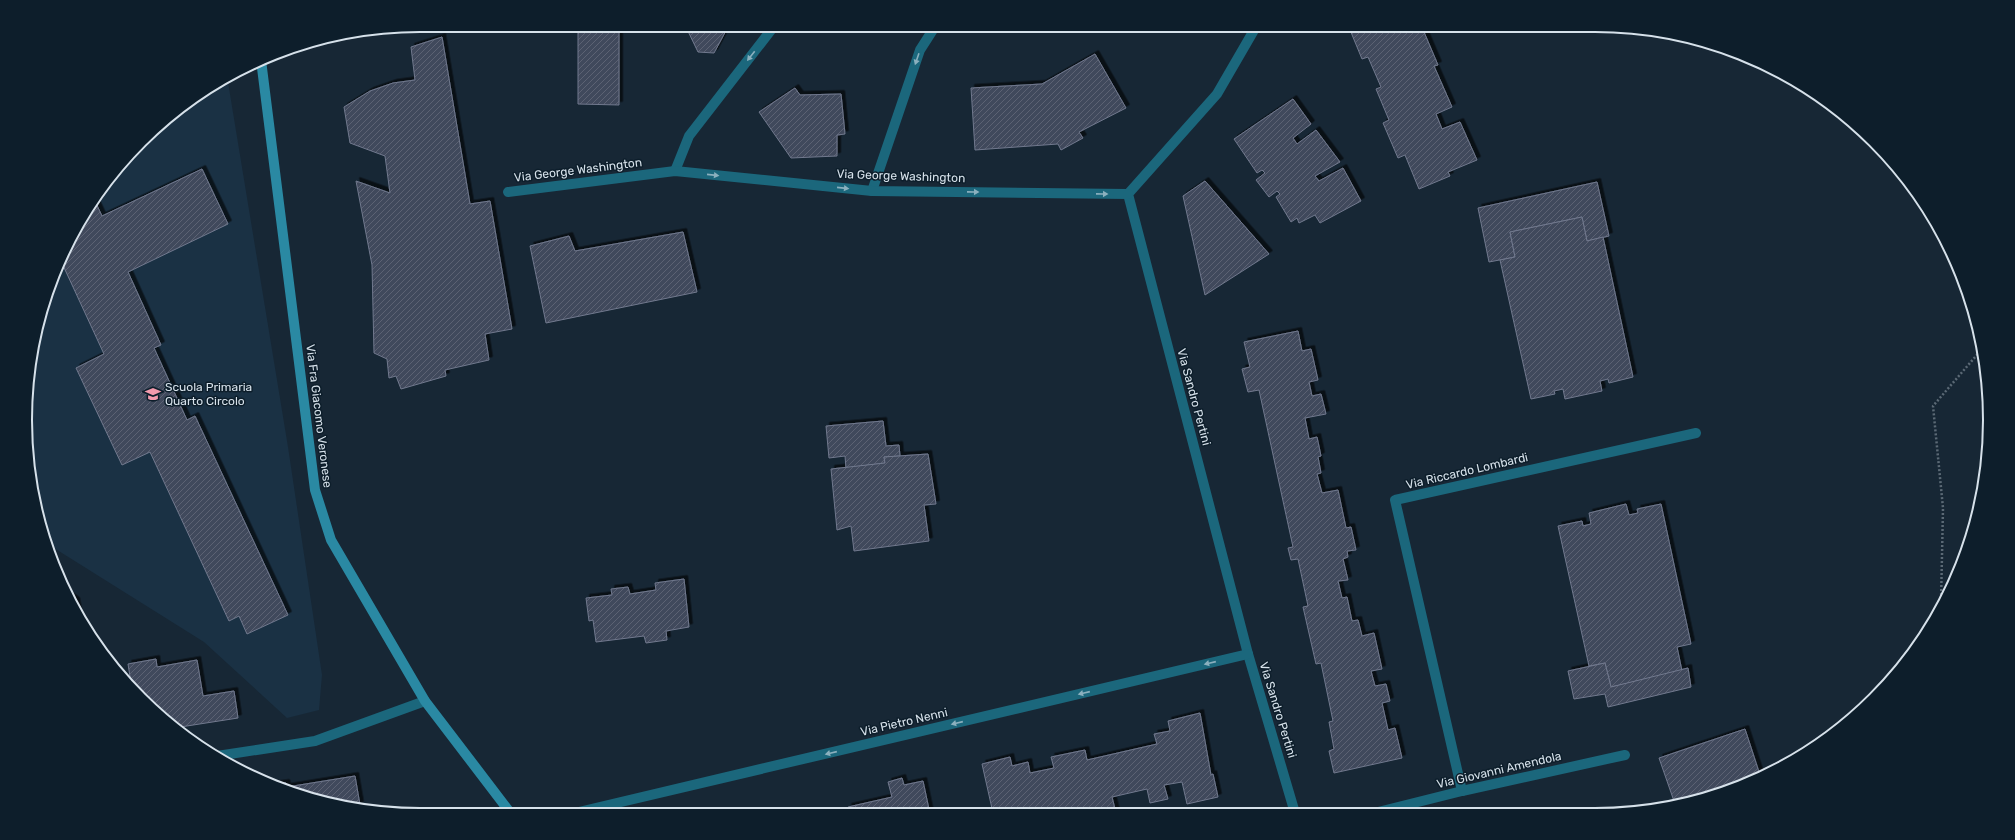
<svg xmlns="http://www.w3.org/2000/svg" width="2015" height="840" viewBox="0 0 2015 840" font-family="Rubik,sans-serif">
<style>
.built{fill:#1a3144}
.building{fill:url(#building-hatch);stroke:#71798e;filter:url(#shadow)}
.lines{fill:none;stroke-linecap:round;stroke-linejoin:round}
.path{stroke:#5b6975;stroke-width:2.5;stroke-dasharray:2 2;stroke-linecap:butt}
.street{stroke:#1b677c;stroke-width:10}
.secondary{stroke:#2a89a3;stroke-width:10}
.oneway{fill:#8bb0be}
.labels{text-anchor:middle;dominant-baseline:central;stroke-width:3;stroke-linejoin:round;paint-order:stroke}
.street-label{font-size:12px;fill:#d6e1ea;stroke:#0d1e2b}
.poi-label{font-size:12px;fill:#d6e1ea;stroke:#0d1e2b;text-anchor:start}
.rim{fill:none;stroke:#d6e1ea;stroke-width:2}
</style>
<defs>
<pattern id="building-hatch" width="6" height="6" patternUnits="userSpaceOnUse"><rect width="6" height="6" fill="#40485b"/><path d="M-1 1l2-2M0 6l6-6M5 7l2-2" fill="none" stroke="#5b6273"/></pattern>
<filter id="shadow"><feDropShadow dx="3.5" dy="-3.5" stdDeviation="0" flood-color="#0009"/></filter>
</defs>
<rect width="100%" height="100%" fill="#172735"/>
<path class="built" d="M227,76L288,447L322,675L319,710L287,718L204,642L54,548L45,545L33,497L25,420L28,368L46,293L78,223L107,179L160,123Z"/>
<g class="building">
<path d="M619,25V105L578,104V28Z"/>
<path d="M685,25H729L714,53L698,52Z"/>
<path d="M1348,25H1406L1407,29L1421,25L1438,65L1434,66L1452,107L1436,114L1442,129L1460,122L1477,160L1448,172L1450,176L1419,189L1405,155L1398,158L1383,123L1389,120L1376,89L1381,87L1368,57L1362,59Z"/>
<path d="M442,37L470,204L490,201L512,329L485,334L489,360L445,370L446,376L401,389L396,376L389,378L387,359L374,353L372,265L356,181L390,193L385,156L350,143L344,107L370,91L393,83L415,80L411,47Z"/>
<path d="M1095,54L1126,108L1079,132L1083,138L1061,150L1058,144L975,150L971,88L1042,84Z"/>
<path d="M795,88L800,95L841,94L845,134L837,135V156L791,158L759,112Z"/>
<path d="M1293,99L1311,124L1293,138L1297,144L1316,130L1340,162L1315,176L1319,181L1343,168L1361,201L1320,223L1315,215L1299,223L1297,218L1291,222L1276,197L1280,194L1277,191L1269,197L1256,180L1265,173L1262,170L1257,173L1234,139Z"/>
<path d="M202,169L228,224L128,272L161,345L154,348L187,420L195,416L288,615L247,634L239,616L229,621L150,452L122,465L76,368L104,354L61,261L78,223L94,199L102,216Z"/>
<path d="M1205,181L1269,254L1205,295L1183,196Z"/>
<path d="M1597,182L1609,236L1587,241L1582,217L1510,232L1515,257L1489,262L1478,208Z"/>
<path d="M1582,217L1587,241L1603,237L1633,377L1609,383L1608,379L1600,381L1602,391L1565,399L1563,389L1554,391L1555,394L1531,399L1500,260L1515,257L1510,232Z"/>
<path d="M683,232L697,292L546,323L530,246L569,236L575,251Z"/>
<path d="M1298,331L1302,351L1311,349L1318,380L1309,382L1312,396L1321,394L1326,414L1305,418L1309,439L1317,437L1321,456L1318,457L1321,473L1317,474L1322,493L1338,490L1346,528L1351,527L1356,550L1347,551L1348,557L1343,559L1348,580L1338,581L1342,598L1347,597L1352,621L1358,620L1362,636L1374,633L1382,669L1371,671L1375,686L1386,684L1390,701L1382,703L1388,730L1395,728L1402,758L1334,773L1329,751L1334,749L1329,722L1333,721L1321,663L1316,664L1303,607L1308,606L1298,559L1291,560L1288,548L1293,547L1259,390L1248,392L1242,369L1250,367L1244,342Z"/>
<path d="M883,421L886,446L899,445L900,456L884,457L885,463L846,468L845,456L829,458L826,426Z"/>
<path d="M928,454L936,504L924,505L929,541L854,551L851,526L837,530L831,469L885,463L884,457Z"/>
<path d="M1626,504L1629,515L1638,513L1637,509L1661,504L1691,644L1677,647L1682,671L1611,687L1605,663L1589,666L1558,526L1582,521L1583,526L1591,524L1589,513Z"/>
<path d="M684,579L689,627L666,631L667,640L646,643L644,636L596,642L593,620L589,621L586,598L612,595L611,589L628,587L630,594L656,590L655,583Z"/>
<path d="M68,595L76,601L79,618H78Z"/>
<path d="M156,659L157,667L197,660L203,696L234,691L238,718L174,728L132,689L128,664Z"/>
<path d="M1605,663L1611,687L1688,668L1691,687L1608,707L1605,694L1574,699L1568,671Z"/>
<path d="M1200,713L1211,775L1213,774L1218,797L1187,804L1182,782L1164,785L1168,799L1150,803L1147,789L1112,797L1116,813H1099L1098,809L1080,813H993L982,764L1010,757L1012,766L1028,762L1030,773L1054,768L1051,757L1085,750L1087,760L1157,744L1154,734L1170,731L1168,721Z"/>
<path d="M1745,729L1761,778L1746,785L1675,804L1659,758Z"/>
<path d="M355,776L360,805L347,807L293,794L271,785L286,783L287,787Z"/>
<path d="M902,778L904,785L923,781L930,814H850L848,807L892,797L888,782Z"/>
</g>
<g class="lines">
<path class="path" d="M1941,603L1943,508L1933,406L1982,349"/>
<g class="street">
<path d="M1257,25L1217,94L1128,194L1248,654L1295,813"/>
<path d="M675,171L689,136L775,25"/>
<path d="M872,191L920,50L936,25"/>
<path d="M508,192L675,171L872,191L1128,194"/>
<path d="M217,756L315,741L425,701"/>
<path d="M1462,791L1395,500L1696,433"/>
<path d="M1378,812L1462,791L1625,755"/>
<path d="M566,815L1248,654"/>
</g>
<path class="secondary" d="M261,60L315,490L331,540L425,701L512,815"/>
</g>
<defs><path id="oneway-solid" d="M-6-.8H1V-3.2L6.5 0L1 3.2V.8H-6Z"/></defs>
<g class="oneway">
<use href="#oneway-solid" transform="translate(751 56) rotate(128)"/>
<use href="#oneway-solid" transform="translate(917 59) rotate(109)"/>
<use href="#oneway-solid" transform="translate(713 175) rotate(6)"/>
<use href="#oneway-solid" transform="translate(843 188) rotate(6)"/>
<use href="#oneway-solid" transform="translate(973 192) rotate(1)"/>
<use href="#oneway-solid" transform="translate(1102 194) rotate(1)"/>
<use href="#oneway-solid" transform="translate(1210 663) rotate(167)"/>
<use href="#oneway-solid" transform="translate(1084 693) rotate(167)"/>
<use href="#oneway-solid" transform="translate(957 723) rotate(167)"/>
<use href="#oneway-solid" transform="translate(831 753) rotate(167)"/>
</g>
<defs>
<symbol id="school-bare" viewBox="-9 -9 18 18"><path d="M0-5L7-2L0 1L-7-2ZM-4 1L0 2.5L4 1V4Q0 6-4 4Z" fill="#f29aad" stroke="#0d1e2b" stroke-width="2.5" paint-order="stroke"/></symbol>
</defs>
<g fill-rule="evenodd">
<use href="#school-bare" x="142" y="383" width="22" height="22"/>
</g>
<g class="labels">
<g class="street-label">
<text transform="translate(578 170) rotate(-7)">Via George Washington</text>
<text transform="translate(901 176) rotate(2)">Via George Washington</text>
<text transform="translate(1194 397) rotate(75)">Via Sandro Pertini</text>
<text transform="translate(319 416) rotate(83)">Via Fra Giacomo Veronese</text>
<text transform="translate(1467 471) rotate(-13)">Via Riccardo Lombardi</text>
<text transform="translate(1278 710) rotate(73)">Via Sandro Pertini</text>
<text transform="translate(904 722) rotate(-13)">Via Pietro Nenni</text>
<text transform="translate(1499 770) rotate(-13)">Via Giovanni Amendola</text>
</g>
<g class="poi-label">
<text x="165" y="387">Scuola Primaria<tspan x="165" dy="14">Quarto Circolo</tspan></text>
</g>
</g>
<path d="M0 0H2015V840H0ZM420 32H1595A388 388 0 0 1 1983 420V420A388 388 0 0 1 1595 808H420A388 388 0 0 1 32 420V420A388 388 0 0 1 420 32Z" fill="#0d1e2b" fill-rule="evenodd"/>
<path class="rim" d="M420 32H1595A388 388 0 0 1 1983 420V420A388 388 0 0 1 1595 808H420A388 388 0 0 1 32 420V420A388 388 0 0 1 420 32Z"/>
</svg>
